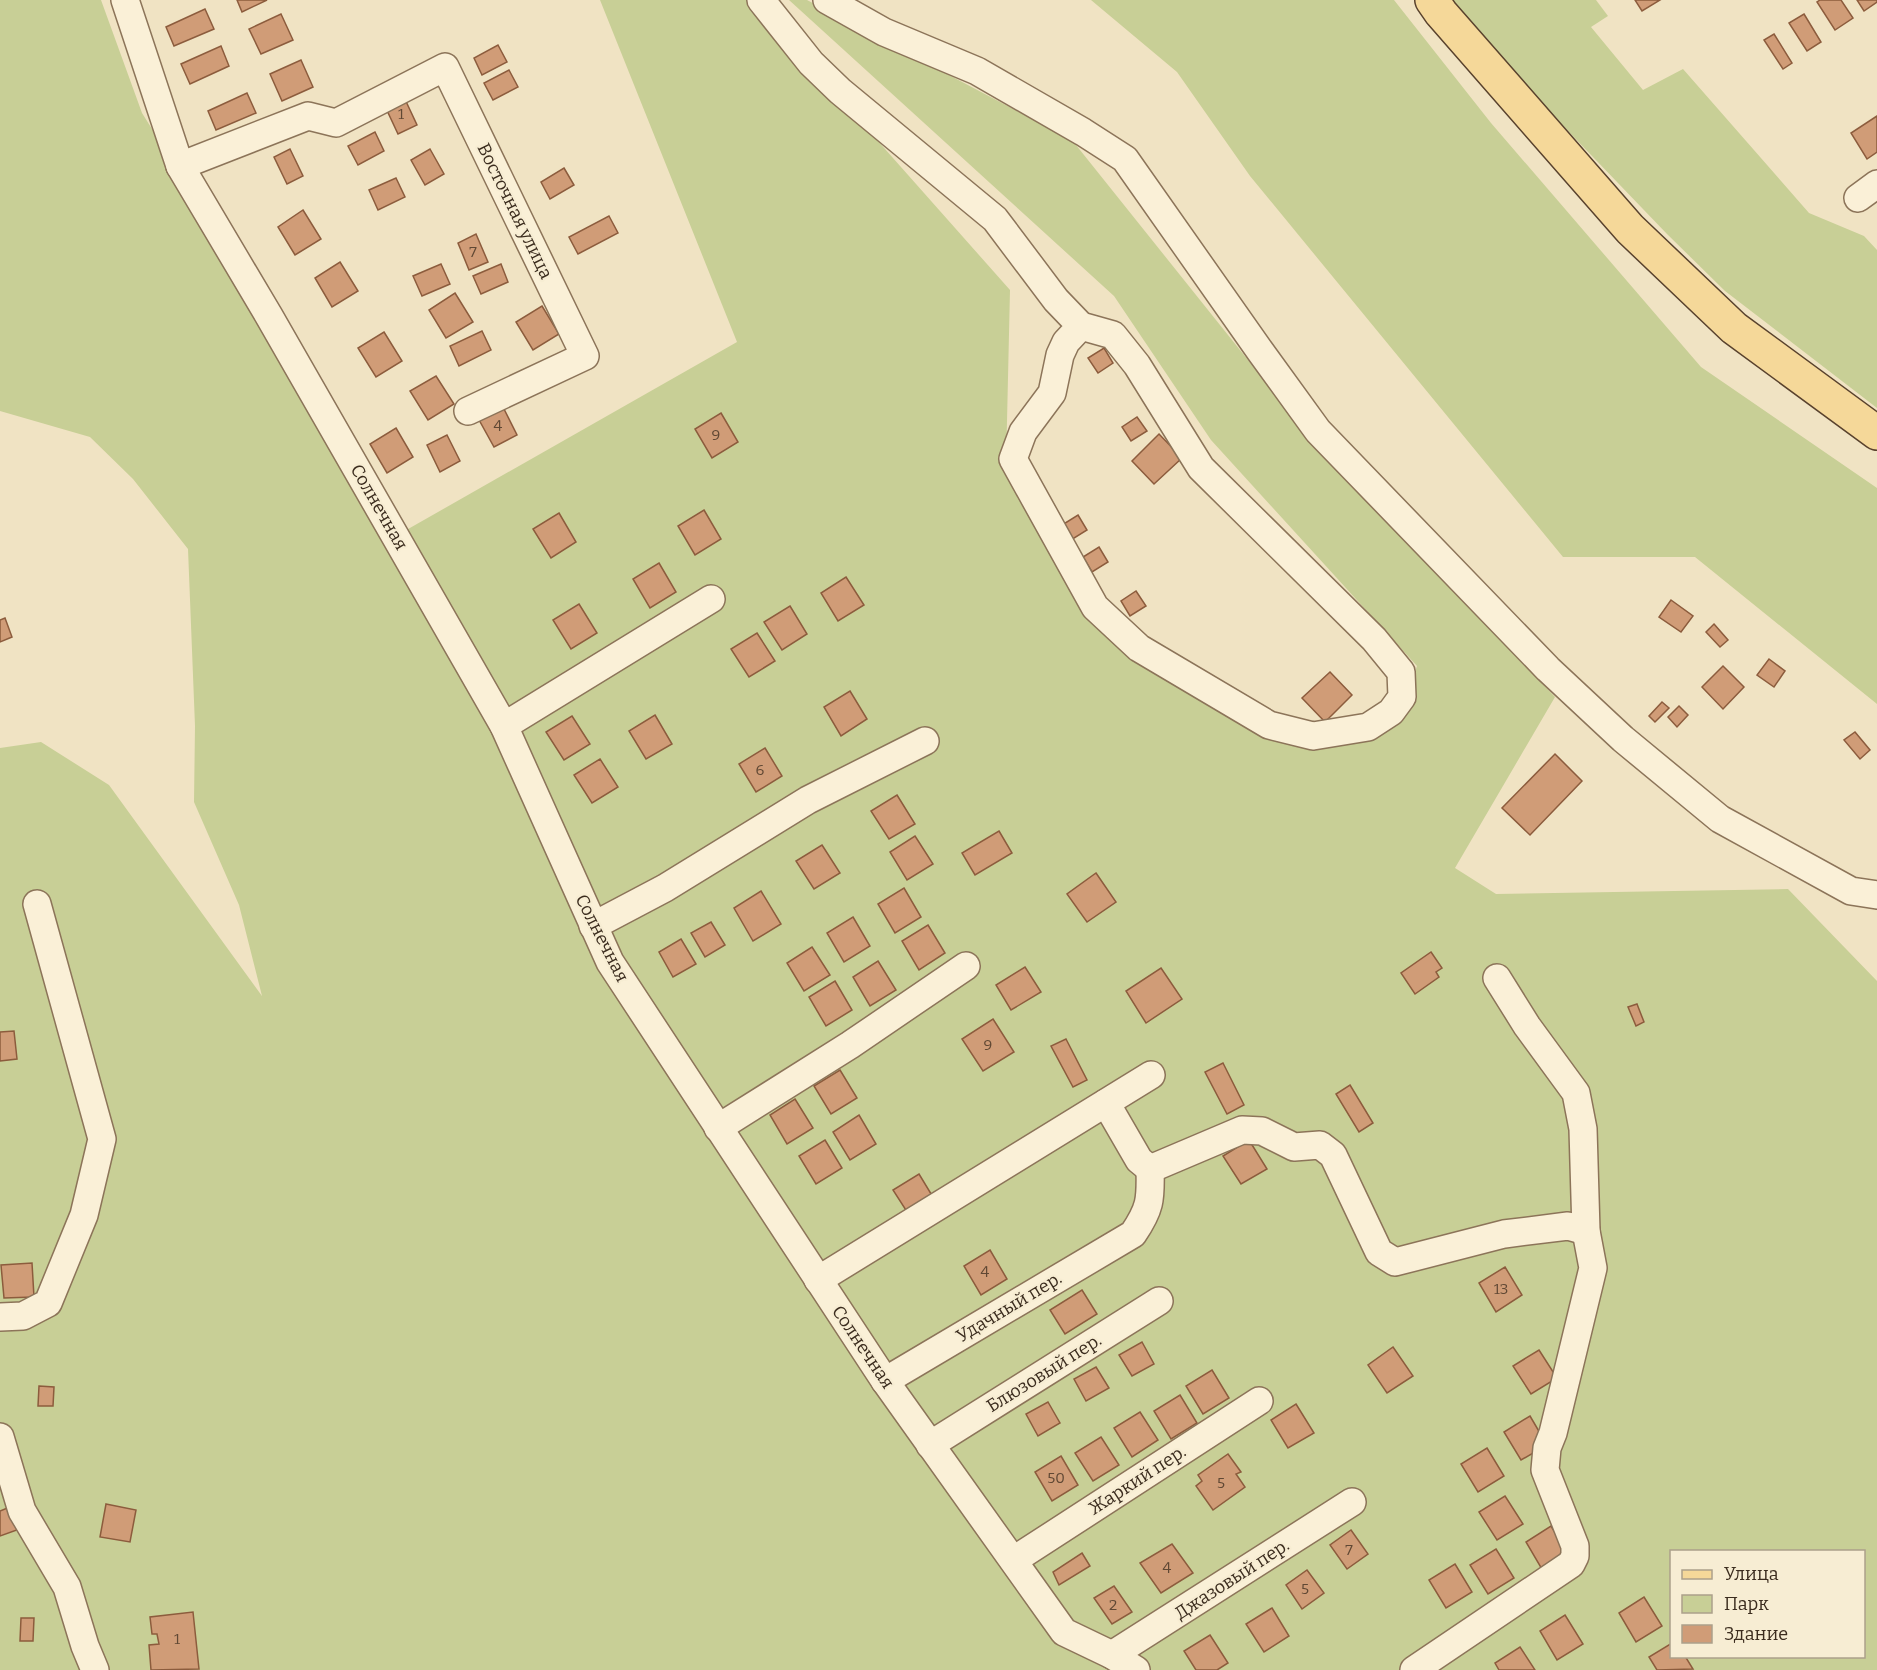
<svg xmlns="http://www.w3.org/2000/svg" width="1877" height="1670" viewBox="0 0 1877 1670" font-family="Bitter,serif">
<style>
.green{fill:#c8cf96;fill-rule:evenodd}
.building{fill:#d09c77;stroke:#8c5c3d;stroke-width:1.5}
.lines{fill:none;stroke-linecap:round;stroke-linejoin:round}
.minor-casing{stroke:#8c7459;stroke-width:30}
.major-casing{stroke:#59422d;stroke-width:36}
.minor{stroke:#faf0d7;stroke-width:27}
.major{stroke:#f5d899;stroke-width:33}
.labels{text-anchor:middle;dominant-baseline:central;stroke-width:4.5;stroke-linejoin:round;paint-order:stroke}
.number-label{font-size:15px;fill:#604834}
.street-label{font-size:18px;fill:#3b2c1e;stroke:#f7edd3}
</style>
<rect width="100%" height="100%" fill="#f0e3c3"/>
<g class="green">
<path d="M0,0H101L142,113L269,316L387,541L737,342L600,0H753L1010,290L1006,465L1134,652L1303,730L1400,716L1417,666L1211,440L1114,296L789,0H807L1072,140L1296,420L1555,697L1455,868L1496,894L1788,889L1877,981V1670H0V748L41,742L109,785L262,996L239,905L194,802L195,726L188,549L133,479L90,437L0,411ZM1672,1552H1864V1656H1672Z"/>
<path d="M1091,0H1394L1491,123L1701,367L1877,488V704L1695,557H1563L1250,176L1177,72Z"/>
<path d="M1450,0H1596L1608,16L1591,27L1643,90L1683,69L1809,213L1864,236L1877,250V408L1725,291L1667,234L1492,52Z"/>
</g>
<g class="building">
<path d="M237,0H267L242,12Z"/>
<path d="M1635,0H1660L1642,11Z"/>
<path d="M1820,0H1841L1853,18L1835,30L1817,2Z"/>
<path d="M1857,0H1877V2L1864,11Z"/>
<path d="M205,9L214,29L174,46L166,27Z"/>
<path d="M281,14L293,40L261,54L249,29Z"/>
<path d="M1804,14L1821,42L1807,51L1789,23Z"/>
<path d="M1774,34L1792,63L1783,69L1764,40Z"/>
<path d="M498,45L507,62L482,75L474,58Z"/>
<path d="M221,46L229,66L190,84L181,64Z"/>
<path d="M301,60L313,87L282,101L270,74Z"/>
<path d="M509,70L518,87L493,100L484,83Z"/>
<path d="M247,93L256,113L216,130L208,111Z"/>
<path d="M403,95L417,125L398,134L384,104Z"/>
<path d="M1877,116V152L1867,159L1851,133Z"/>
<path d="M375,132L384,151L358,165L348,146Z"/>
<path d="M290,149L303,176L287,184L274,157Z"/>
<path d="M430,149L444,174L425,185L411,160Z"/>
<path d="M564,168L574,185L550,199L541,182Z"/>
<path d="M396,178L405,197L378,210L369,190Z"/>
<path d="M303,210L321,239L295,255L278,227Z"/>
<path d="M609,216L618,233L578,254L569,237Z"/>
<path d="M476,234L488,262L469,270L458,243Z"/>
<path d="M340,262L358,291L332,307L315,278Z"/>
<path d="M441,264L450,284L422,296L413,276Z"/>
<path d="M501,264L508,282L481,294L473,276Z"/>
<path d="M455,293L473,322L446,338L429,310Z"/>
<path d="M542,306L559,334L533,350L516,322Z"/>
<path d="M482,331L491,350L459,366L450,346Z"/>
<path d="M384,332L402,361L376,377L358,348Z"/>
<path d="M1104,348L1113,363L1098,373L1088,358Z"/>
<path d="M436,376L454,404L428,420L410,391Z"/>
<path d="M502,405L517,435L494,447L478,418Z"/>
<path d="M721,413L738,442L712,458L695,429Z"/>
<path d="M1137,417L1147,431L1131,441L1122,427Z"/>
<path d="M396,428L413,457L387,473L370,444Z"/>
<path d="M1159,434L1182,458L1154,484L1132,461Z"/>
<path d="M447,435L460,461L440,472L427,445Z"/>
<path d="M704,510L721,539L695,555L678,526Z"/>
<path d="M559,513L576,542L551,558L533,529Z"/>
<path d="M1078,515L1087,530L1071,540L1062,525Z"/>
<path d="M1099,547L1108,562L1092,572L1083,557Z"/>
<path d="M659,563L676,592L650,608L633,579Z"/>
<path d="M846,577L864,605L838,621L821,593Z"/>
<path d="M1136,591L1146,606L1130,616L1121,601Z"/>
<path d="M1671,600L1693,616L1681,632L1659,617Z"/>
<path d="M579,604L597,633L571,649L553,620Z"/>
<path d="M790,606L807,634L782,650L764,622Z"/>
<path d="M5,618L12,637L0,642V620Z"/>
<path d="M1714,624L1728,640L1720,647L1706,632Z"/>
<path d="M757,633L775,661L749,677L731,649Z"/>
<path d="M1769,659L1785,671L1774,687L1757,675Z"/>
<path d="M1723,666L1744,687L1723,709L1702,687Z"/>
<path d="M1330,672L1352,695L1325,722L1302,698Z"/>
<path d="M850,691L867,719L841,736L824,707Z"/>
<path d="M1662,702L1669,708L1655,722L1649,716Z"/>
<path d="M1679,706L1688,715L1677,727L1668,717Z"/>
<path d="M655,715L672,744L646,759L629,731Z"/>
<path d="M572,716L590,744L564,760L546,732Z"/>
<path d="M1855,732L1870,750L1860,759L1844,740Z"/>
<path d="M765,748L782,776L756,792L739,764Z"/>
<path d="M1555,754L1582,781L1530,835L1502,808Z"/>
<path d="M600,759L618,787L592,803L574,775Z"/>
<path d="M897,795L915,824L889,839L871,811Z"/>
<path d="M999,831L1012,853L975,875L962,853Z"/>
<path d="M915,836L933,864L907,880L890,852Z"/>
<path d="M822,845L840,873L814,889L796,861Z"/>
<path d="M1096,873L1116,902L1087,922L1067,894Z"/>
<path d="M904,888L921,917L895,933L878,904Z"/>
<path d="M761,891L781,924L753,941L734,908Z"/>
<path d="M853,917L870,946L844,962L827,933Z"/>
<path d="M711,922L725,945L705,957L691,933Z"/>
<path d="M928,925L945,953L919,970L902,941Z"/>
<path d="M681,939L696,964L673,977L659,952Z"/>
<path d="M812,947L830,975L804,991L787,963Z"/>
<path d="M1431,952L1442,968L1436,972L1439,977L1415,994L1401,973Z"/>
<path d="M878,961L896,990L870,1006L853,977Z"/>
<path d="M1025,967L1041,992L1011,1010L996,985Z"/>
<path d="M1161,968L1182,999L1146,1023L1126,991Z"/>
<path d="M835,981L852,1010L826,1026L809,997Z"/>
<path d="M1637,1004L1644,1022L1636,1026L1628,1007Z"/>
<path d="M993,1019L1014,1052L983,1071L962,1039Z"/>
<path d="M14,1031L17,1059L0,1061V1032Z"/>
<path d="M1066,1039L1087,1080L1073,1087L1051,1046Z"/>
<path d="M1223,1063L1244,1105L1227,1114L1205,1072Z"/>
<path d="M840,1070L857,1098L831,1114L814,1086Z"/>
<path d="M1350,1085L1373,1123L1359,1132L1336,1094Z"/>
<path d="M795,1099L813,1128L787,1144L770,1115Z"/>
<path d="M859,1115L876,1144L850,1160L833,1132Z"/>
<path d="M825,1140L842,1168L816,1184L799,1156Z"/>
<path d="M1249,1140L1267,1169L1241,1184L1223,1156Z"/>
<path d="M919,1174L936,1202L911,1218L893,1190Z"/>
<path d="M990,1250L1007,1279L981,1295L964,1266Z"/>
<path d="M32,1263L34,1297L4,1298L1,1265Z"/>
<path d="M1505,1267L1522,1295L1496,1312L1479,1283Z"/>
<path d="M1082,1290L1097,1314L1065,1334L1050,1310Z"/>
<path d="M1142,1342L1154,1364L1132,1376L1119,1355Z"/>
<path d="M1393,1347L1413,1376L1387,1393L1368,1365Z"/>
<path d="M1539,1350L1557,1378L1531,1394L1513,1366Z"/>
<path d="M1096,1367L1109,1388L1086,1401L1074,1379Z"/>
<path d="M1212,1370L1229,1398L1203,1414L1186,1386Z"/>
<path d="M39,1386L54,1387L53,1406H38Z"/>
<path d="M1180,1395L1197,1423L1171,1439L1154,1411Z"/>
<path d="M1048,1402L1060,1423L1038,1436L1026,1414Z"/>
<path d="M1296,1404L1314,1433L1288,1448L1271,1420Z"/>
<path d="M1140,1412L1158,1440L1132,1457L1114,1428Z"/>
<path d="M1530,1416L1547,1445L1521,1460L1504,1432Z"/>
<path d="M1101,1437L1119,1465L1093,1481L1075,1453Z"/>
<path d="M1487,1448L1504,1476L1478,1492L1461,1464Z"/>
<path d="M1228,1454L1241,1472L1236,1474L1245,1487L1213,1510L1196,1486L1202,1481L1198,1475Z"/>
<path d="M1061,1456L1078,1485L1052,1501L1035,1472Z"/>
<path d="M1505,1496L1523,1524L1497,1540L1479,1512Z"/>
<path d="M17,1504L25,1527L0,1536V1511Z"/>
<path d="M106,1504L136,1510L130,1542L100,1537Z"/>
<path d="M1551,1526L1569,1555L1543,1571L1526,1542Z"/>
<path d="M1351,1530L1368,1554L1347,1569L1330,1545Z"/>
<path d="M1172,1544L1193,1573L1161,1593L1140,1563Z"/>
<path d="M1496,1549L1514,1578L1488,1594L1470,1565Z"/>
<path d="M1082,1553L1090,1566L1059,1585L1053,1572Z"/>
<path d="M1455,1564L1472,1592L1446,1608L1429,1580Z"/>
<path d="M1307,1570L1324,1593L1302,1609L1286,1585Z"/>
<path d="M1114,1586L1132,1612L1112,1624L1094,1598Z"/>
<path d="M1644,1597L1662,1626L1636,1642L1619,1613Z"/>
<path d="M1272,1608L1289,1636L1264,1652L1246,1624Z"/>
<path d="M193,1612L199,1669L151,1670L149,1645L159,1644L157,1634H152L150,1617Z"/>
<path d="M1565,1615L1583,1644L1557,1660L1540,1631Z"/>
<path d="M21,1618H34L33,1641H20Z"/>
<path d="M1210,1635L1228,1663L1217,1670H1196L1184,1651Z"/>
<path d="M1672,1643V1656H1685L1693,1669L1657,1670L1649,1657Z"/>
<path d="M1520,1647L1535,1670H1499L1495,1663Z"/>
</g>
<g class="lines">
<defs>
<g id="minor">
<path d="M125,0L180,166L269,316L504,726L610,962L885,1381L1064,1632L1112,1655L1136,1670"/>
<path d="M761,0L811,63L840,91L995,219L1056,300L1081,326L1113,335L1137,365L1201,468L1374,639L1401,672L1402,697L1391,712L1368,727L1313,736L1269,725L1139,648L1095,607L1013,459L1023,432L1052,393L1060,355L1066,342L1081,326"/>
<path d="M827,0L884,32L977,71L1083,132L1125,159L1260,351L1318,431L1548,669L1623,739L1720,819L1851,891L1877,895"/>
<path d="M180,166L308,116L336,123L445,67L585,356L468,411"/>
<path d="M1858,198L1877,184"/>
<path d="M504,726L711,599"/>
<path d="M593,926L665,888L808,800L925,741"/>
<path d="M1106,1103L1139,1160L1150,1169L1242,1130L1262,1131L1294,1147L1320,1145L1333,1155L1379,1252L1395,1262L1504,1234L1568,1226L1586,1231"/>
<path d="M718,1128L850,1045L966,966"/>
<path d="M818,1280L1151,1075"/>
<path d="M0,1317L23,1316L48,1303L84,1215L102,1139L37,904"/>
<path d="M885,1381L1133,1234C1150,1209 1151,1200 1150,1169"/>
<path d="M0,1437L22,1511L67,1587L85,1646L95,1670"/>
<path d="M930,1445L1159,1301"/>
<path d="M1014,1560L1259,1401"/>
<path d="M1112,1655L1352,1502"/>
<path d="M1414,1670L1571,1564L1575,1556V1546L1545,1470L1547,1448L1553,1433L1593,1268L1586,1231L1583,1129L1576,1093L1527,1026L1497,978"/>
</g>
<path id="major" d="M1432,0L1441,13L1630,229L1734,328L1877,433"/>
</defs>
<use href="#minor" class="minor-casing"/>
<use href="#major" class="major-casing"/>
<use href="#minor" class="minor"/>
<use href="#major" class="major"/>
</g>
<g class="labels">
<g class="number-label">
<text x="401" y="114">1</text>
<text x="473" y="252">7</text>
<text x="498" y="426">4</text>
<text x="716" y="435">9</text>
<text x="760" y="770">6</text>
<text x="988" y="1045">9</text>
<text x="985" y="1272">4</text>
<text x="1501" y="1289">13</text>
<text x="1056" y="1478">50</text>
<text x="1221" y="1483">5</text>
<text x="1349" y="1550">7</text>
<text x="1167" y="1568">4</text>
<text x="1305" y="1589">5</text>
<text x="1113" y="1605">2</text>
<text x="177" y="1639">1</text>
</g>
<g class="street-label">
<text transform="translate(515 211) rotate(64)">Восточная улица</text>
<text transform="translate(379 507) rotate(60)">Солнечная</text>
<text transform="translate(602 938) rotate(63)">Солнечная</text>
<text transform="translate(1009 1307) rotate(-31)">Удачный пер.</text>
<text transform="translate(863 1347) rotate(56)">Солнечная</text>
<text transform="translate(1044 1373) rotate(-32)">Блюзовый пер.</text>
<text transform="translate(1137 1480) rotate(-33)">Жаркий пер.</text>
<text transform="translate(1232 1579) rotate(-33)">Джазовый пер.</text>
</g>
</g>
<rect x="1670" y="1550" width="195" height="108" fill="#f7edd3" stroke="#aca08b" stroke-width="1.5"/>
<rect x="1682" y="1570" width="30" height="9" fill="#f5d899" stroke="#aca08b" stroke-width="1.5"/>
<text x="1724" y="1580" font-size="18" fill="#3b2c1e">Улица</text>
<rect x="1682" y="1595" width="30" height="18" fill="#c8cf96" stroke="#aca08b" stroke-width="1.5"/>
<text x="1724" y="1610" font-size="18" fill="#3b2c1e">Парк</text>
<rect x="1682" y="1625" width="30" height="18" fill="#d09c77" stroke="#aca08b" stroke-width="1.5"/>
<text x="1724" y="1640" font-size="18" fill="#3b2c1e">Здание</text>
</svg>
